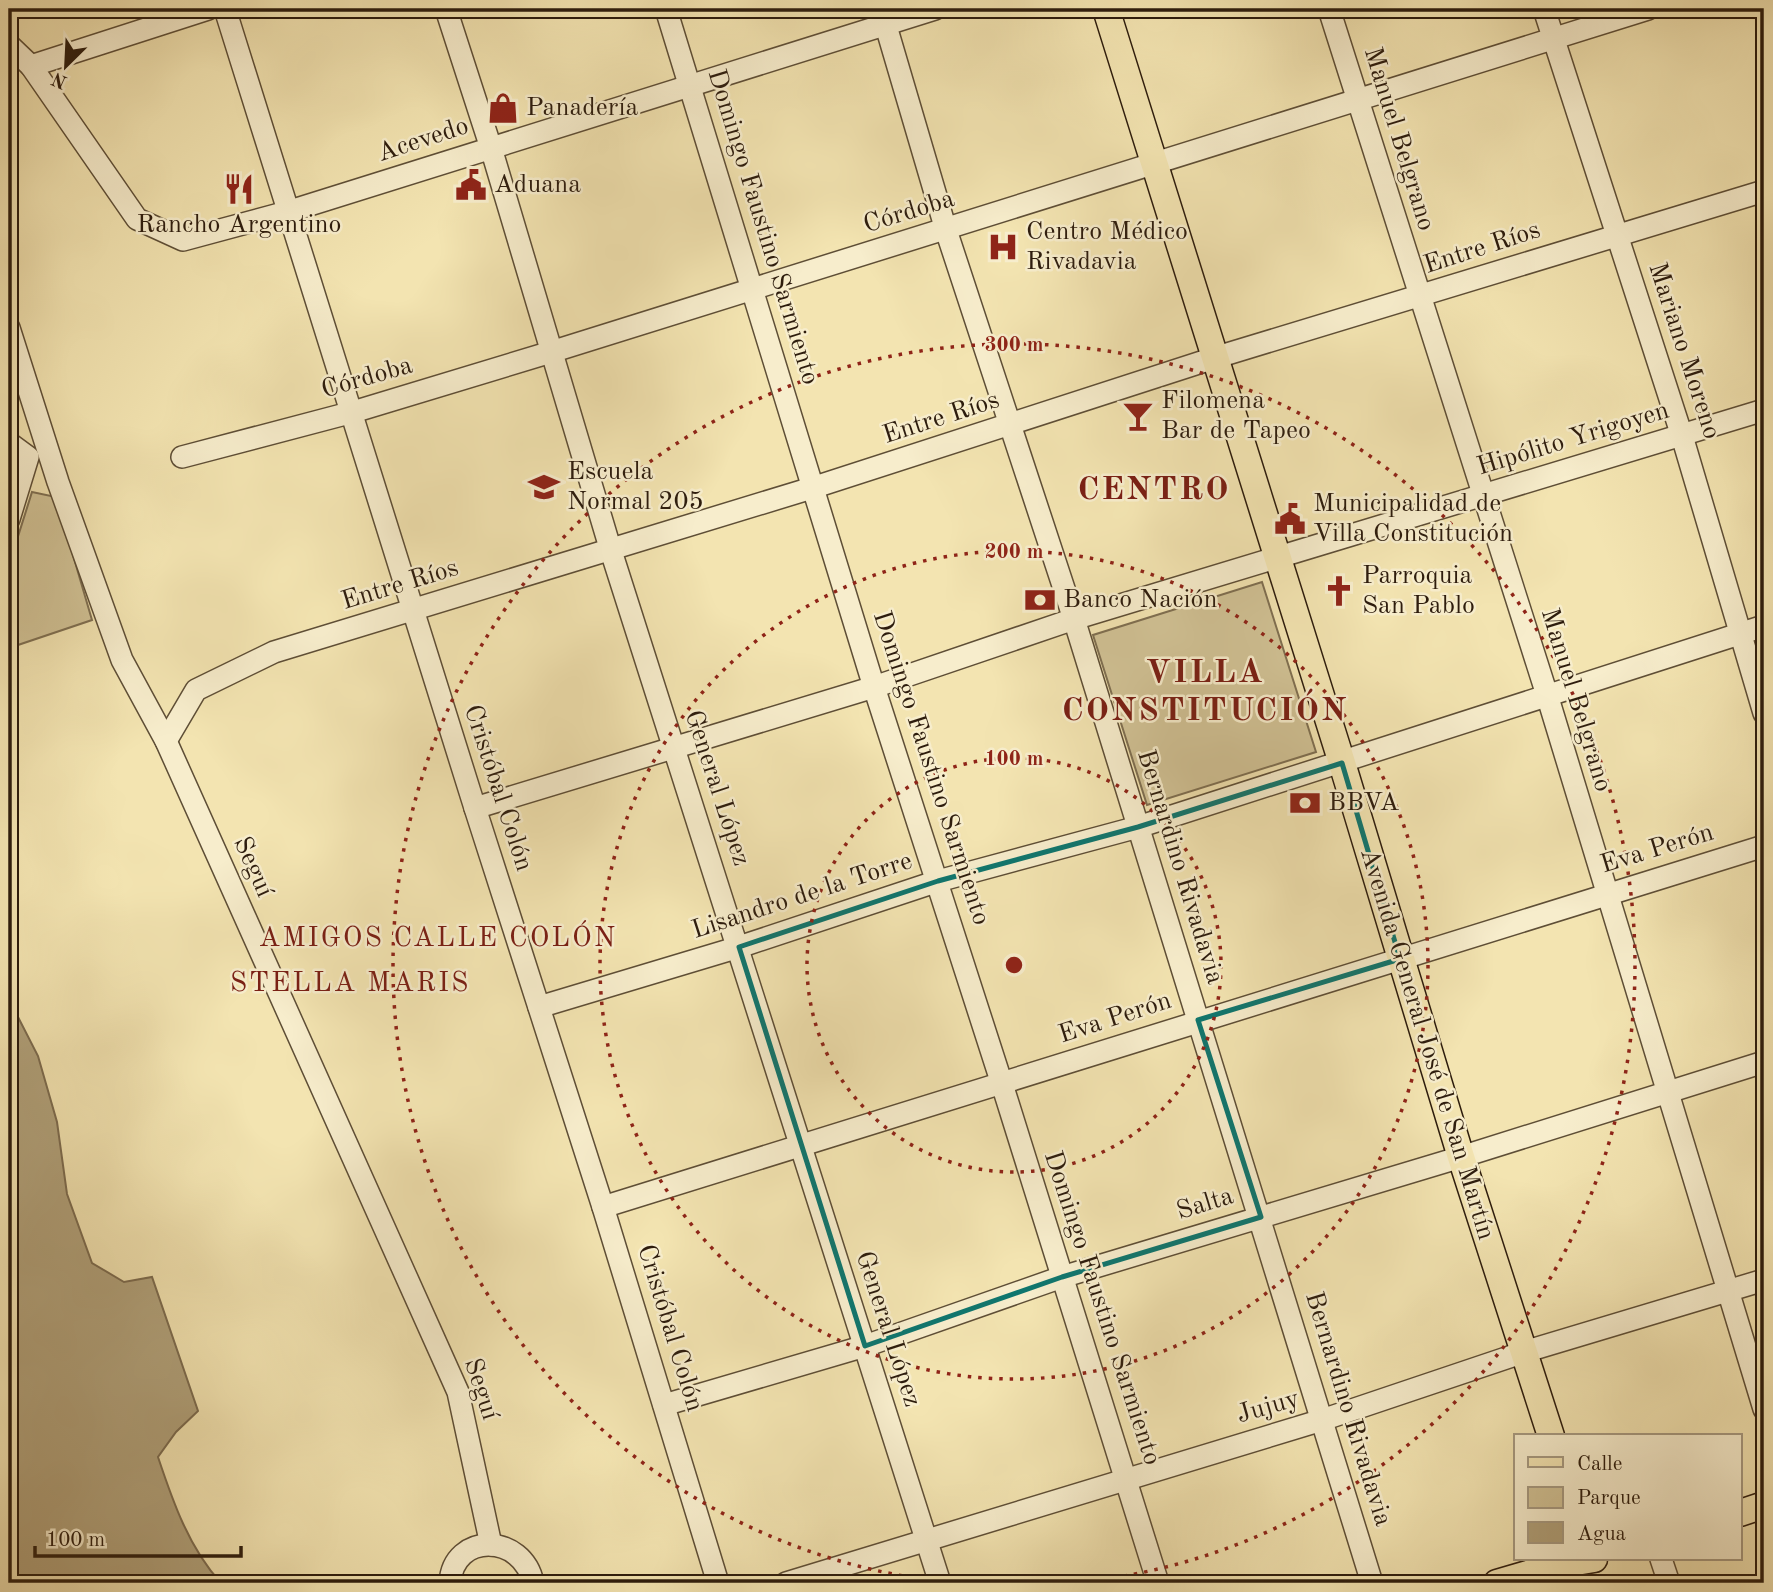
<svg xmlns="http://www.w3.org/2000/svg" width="1773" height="1592" viewBox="0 0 1773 1592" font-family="'Old Standard TT',serif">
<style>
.green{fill:#d1c295;stroke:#7f6f51;stroke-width:2}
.water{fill:#b0a079;stroke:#7c6b4e;stroke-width:2}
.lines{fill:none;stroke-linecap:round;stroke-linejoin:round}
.minor-casing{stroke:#5e4e36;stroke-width:24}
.major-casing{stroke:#2d1c0d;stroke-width:29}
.minor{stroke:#f7edcc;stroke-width:21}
.major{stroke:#f3e4b1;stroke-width:26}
.marked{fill:none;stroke:#0f766e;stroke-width:5;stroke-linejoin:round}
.ring{fill:none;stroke:#8f2418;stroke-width:3.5;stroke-dasharray:3.5 7}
.labels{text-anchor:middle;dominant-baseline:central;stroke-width:5;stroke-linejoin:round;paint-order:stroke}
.poi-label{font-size:26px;fill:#2d1c0d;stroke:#f7edcc;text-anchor:start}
.street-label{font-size:26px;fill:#2d1c0d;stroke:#f7edcc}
.neighbourhood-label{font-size:28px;letter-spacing:2px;fill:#7a1f14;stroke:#f7edcc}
.district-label{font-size:33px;font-weight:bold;letter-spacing:2px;fill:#7a1f14;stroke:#f7edcc}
.centre{fill:#8f2418;stroke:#f7edcc;stroke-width:3.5}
.ring-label{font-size:21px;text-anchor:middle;font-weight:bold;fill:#8f2418;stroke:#f7edcc;stroke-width:5;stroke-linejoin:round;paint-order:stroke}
</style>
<rect width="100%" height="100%" fill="#f3e4b1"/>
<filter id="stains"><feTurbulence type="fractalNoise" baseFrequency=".00286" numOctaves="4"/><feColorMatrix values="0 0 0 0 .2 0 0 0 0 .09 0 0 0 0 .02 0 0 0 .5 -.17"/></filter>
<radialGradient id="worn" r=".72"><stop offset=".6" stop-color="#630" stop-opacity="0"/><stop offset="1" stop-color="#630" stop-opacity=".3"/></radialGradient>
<g class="green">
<path d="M32,492L56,497L92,620L9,648V565Z"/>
<path d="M1262,582L1316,752L1147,805L1093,635Z"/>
</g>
<path class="water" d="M9,931L15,937L18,1017L38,1056L57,1122L67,1194L92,1263L124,1282L152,1277L198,1411L176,1432L158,1457C173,1502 189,1548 221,1583H9Z"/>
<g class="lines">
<defs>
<g id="minor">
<path d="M225,9L475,808L603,1207L718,1583"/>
<path d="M446,9L491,148L611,551L940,1583"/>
<path d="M666,9L874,687L1002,1084L1158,1583"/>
<path d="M881,9L946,230L1074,619L1372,1583"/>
<path d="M1329,9L1548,698L1764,1409"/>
<path d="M1544,9L1682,436L1764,713"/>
<path d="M9,45L31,66L137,219L183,240L287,212L935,9"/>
<path d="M31,66L208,9"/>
<path d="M9,328L58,482L122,660L166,741L458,1392L491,1545"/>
<path d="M9,443L28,457L9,519"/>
<path d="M182,457L353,412L551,352L1648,9"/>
<path d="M166,741L196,690L274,652L815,487L1214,358L1764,191"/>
<path d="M475,808L874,687L1074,619L1764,410"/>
<path d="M539,1007L739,947L938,881L1138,827L1764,626"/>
<path d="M603,1207L1764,846"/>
<path d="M664,1405L865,1346L1062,1277L1461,1157L1764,1062"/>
<path d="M1661,1559L1669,1583"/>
<path d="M450,1583C453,1532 523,1533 533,1583"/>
<path d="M786,1583L1322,1420L1524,1352L1764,1280"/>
</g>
<g id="major">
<path d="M1106,9L1342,763L1461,1157L1551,1436"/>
<path d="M1740,1513L1764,1505"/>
<path d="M1497,1583L1558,1565L1594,1559"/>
</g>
</defs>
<use href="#minor" class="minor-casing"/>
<use href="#major" class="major-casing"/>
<use href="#minor" class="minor"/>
<use href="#major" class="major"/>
</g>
<path class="marked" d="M1342,763L1400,959L1198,1020L1261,1217L1062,1277L865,1346L739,947L938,881L1138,827Z"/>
<g class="ring">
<circle cx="1014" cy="965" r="207"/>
<circle cx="1014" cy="965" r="414"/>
<path d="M954 1583A621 621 0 1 1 1074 1583"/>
</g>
<defs>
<symbol id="shop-bare" viewBox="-9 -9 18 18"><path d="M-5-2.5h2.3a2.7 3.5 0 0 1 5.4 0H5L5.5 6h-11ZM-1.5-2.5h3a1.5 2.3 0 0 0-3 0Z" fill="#8f2418" stroke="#f7edcc" stroke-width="2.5" paint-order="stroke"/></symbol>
<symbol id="civic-bare" viewBox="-9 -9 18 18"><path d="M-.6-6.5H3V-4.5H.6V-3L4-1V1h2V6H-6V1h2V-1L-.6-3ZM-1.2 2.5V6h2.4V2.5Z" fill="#8f2418" stroke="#f7edcc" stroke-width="2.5" paint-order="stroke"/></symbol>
<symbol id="restaurant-bare" viewBox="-9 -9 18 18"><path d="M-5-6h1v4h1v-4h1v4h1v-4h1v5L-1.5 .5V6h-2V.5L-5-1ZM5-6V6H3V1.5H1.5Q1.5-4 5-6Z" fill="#8f2418" stroke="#f7edcc" stroke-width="2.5" paint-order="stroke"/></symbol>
<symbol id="hospital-bare" viewBox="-9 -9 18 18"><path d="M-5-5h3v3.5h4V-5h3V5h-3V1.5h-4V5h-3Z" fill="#8f2418" stroke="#f7edcc" stroke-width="2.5" paint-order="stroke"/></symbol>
<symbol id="bar-bare" viewBox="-9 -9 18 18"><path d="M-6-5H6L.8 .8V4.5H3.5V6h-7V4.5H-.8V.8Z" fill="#8f2418" stroke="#f7edcc" stroke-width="2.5" paint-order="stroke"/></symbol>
<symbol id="school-bare" viewBox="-9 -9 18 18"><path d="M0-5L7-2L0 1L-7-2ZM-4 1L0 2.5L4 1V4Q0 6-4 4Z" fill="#8f2418" stroke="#f7edcc" stroke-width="2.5" paint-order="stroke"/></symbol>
<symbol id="church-bare" viewBox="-9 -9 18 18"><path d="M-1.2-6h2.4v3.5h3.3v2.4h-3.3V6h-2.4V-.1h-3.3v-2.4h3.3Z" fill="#8f2418" stroke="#f7edcc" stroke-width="2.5" paint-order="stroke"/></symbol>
<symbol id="bank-bare" viewBox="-9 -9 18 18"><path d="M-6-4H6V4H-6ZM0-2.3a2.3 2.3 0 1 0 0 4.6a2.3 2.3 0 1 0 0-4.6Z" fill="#8f2418" stroke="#f7edcc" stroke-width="2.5" paint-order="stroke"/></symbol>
</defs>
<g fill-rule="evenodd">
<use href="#shop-bare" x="481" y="86" width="44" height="44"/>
<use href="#civic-bare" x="449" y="163" width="44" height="44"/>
<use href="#restaurant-bare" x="217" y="167" width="44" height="44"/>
<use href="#hospital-bare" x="981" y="225" width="44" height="44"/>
<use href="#bar-bare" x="1116" y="394" width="44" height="44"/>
<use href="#school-bare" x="522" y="465" width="44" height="44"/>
<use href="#civic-bare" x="1268" y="497" width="44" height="44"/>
<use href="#church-bare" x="1317" y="569" width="44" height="44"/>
<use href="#bank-bare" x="1018" y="578" width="44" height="44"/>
<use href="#bank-bare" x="1283" y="781" width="44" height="44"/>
</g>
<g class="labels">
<g class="poi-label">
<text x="526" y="108">Panadería</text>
<text x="494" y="185">Aduana</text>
<text x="239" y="225" text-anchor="middle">Rancho Argentino</text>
<text x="1026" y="232">Centro Médico<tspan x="1026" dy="30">Rivadavia</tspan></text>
<text x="1161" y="401">Filomena<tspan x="1161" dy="30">Bar de Tapeo</tspan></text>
<text x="567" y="472">Escuela<tspan x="567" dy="30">Normal 205</tspan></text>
<text x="1313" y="504">Municipalidad de<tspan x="1313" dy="30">Villa Constitución</tspan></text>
<text x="1362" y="576">Parroquia<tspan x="1362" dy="30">San Pablo</tspan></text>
<text x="1063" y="600">Banco Nación</text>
<text x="1328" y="803">BBVA</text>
</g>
<g class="street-label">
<text transform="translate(1399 139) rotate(73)">Manuel Belgrano</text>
<text transform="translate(423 140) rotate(-18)">Acevedo</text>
<text transform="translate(909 212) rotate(-17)">Córdoba</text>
<text transform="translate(763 227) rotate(73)">Domingo Faustino Sarmiento</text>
<text transform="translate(1482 248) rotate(-18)">Entre Ríos</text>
<text transform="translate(1684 351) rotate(72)">Mariano Moreno</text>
<text transform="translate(367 378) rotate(-16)">Córdoba</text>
<text transform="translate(941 418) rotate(-18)">Entre Ríos</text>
<text transform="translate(1573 439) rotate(-17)">Hipólito Yrigoyen</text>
<text transform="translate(400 585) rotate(-17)">Entre Ríos</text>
<text transform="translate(1576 700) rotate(73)">Manuel Belgrano</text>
<text transform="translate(931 768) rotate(72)">Domingo Faustino Sarmiento</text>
<text transform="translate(498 788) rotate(72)">Cristóbal Colón</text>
<text transform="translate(717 788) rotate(72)">General López</text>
<text transform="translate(1657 849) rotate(-17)">Eva Perón</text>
<text transform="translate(253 867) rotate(66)">Seguí</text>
<text transform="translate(1180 867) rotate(73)">Bernardino Rivadavia</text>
<text transform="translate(802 896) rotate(-18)">Lisandro de la Torre</text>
<text transform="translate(1115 1018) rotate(-18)">Eva Perón</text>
<text transform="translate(1427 1044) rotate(73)">Avenida General José de San Martín</text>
<text transform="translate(1205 1204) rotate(-17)">Salta</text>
<text transform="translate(1102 1308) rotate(72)">Domingo Faustino Sarmiento</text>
<text transform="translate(670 1328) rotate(73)">Cristóbal Colón</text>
<text transform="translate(888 1329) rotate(72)">General López</text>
<text transform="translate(481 1389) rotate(72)">Seguí</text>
<text transform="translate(1268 1407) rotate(-16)">Jujuy</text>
<text transform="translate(1348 1409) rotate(73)">Bernardino Rivadavia</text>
</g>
<g class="neighbourhood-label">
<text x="438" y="939">AMIGOS CALLE COLÓN</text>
<text x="350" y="984">STELLA MARIS</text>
</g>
<g class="district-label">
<text x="1154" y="490">CENTRO</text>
<text x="1205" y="673">VILLA<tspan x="1205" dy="38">CONSTITUCIÓN</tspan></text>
</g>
</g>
<circle cx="1014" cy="965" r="10" class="centre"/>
<g class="ring-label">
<text x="1014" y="351">300 m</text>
<text x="1014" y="558">200 m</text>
<text x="1014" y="765">100 m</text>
</g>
<rect width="1773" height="1592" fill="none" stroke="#f3e4b1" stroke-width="35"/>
<rect x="10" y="10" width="1752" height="1571" fill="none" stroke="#2d1c0d" stroke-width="3.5"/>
<rect x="18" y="18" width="1738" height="1557" fill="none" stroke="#2d1c0d" stroke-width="2"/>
<rect x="1514" y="1434" width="228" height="126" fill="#f7edcc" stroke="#a69980" stroke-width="2"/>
<rect x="1528" y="1457" width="35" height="10" fill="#f3e4b1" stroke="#a69980" stroke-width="2"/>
<text x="1577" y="1470" font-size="21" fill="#2d1c0d">Calle</text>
<rect x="1528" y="1487" width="35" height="21" fill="#d1c295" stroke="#a69980" stroke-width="2"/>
<text x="1577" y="1504" font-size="21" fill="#2d1c0d">Parque</text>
<rect x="1528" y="1522" width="35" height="21" fill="#b0a079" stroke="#a69980" stroke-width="2"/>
<text x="1577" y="1540" font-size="21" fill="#2d1c0d">Agua</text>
<g transform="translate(66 66) rotate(204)" stroke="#f7edcc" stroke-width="5" paint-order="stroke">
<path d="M0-5L12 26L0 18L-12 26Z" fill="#2d1c0d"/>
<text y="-10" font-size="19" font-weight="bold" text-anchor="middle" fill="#2d1c0d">N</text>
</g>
<path d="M35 1546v10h206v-10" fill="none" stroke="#2d1c0d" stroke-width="3.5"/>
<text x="46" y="1546" font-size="21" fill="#2d1c0d" stroke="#f7edcc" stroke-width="5" paint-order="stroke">100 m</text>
<rect width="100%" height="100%" filter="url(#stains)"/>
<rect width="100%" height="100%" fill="url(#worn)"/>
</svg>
